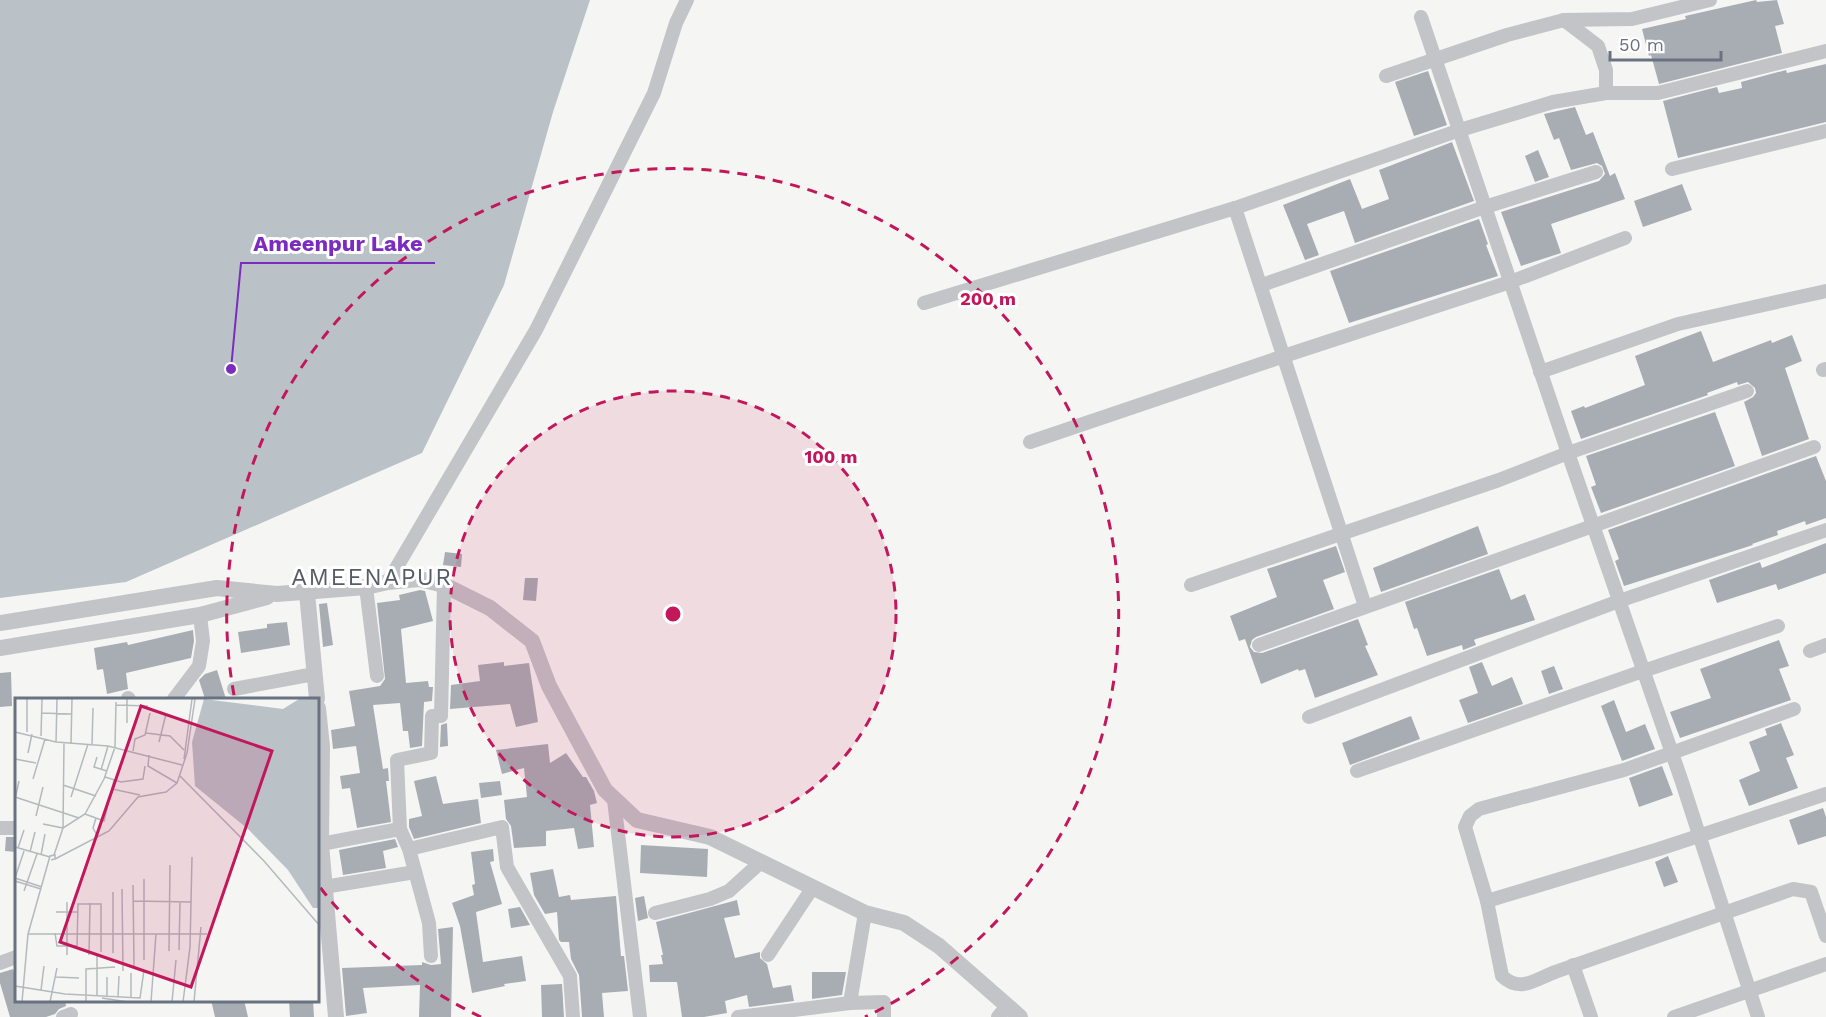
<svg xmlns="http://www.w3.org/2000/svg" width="1826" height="1017" viewBox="0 0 1826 1017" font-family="'Work Sans',sans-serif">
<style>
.water{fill:#bac2c7}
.building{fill:#a8adb4}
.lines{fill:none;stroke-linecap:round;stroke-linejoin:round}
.minor{stroke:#c2c4c8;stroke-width:14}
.tertiary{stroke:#c2c4c8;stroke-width:16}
.ring{fill:none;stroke:#c2185b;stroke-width:3;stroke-dasharray:10 8}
.labels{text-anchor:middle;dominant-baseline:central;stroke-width:6;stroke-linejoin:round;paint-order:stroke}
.quarter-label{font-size:24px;letter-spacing:1.5px;fill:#555c67;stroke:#fff}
.inset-road{fill:none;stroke:#b4b9be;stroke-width:1.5}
.view{fill:#c2185b;fill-opacity:0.15;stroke:#c2185b;stroke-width:3}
.inset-edge{fill:none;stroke:#687281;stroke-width:3}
.centre{fill:#c2185b;stroke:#fff;stroke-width:3}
.ring-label{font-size:18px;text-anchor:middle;font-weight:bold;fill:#c2185b;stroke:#fff;stroke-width:6;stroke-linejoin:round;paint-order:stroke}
.leader{fill:none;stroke:#7b2cbf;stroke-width:2}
.callout-dot{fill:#7b2cbf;stroke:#fff;stroke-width:2}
.callout-label{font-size:22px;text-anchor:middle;font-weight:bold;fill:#7b2cbf;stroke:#fff;stroke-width:6;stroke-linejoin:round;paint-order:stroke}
</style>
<rect width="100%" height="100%" fill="#f5f6f3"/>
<path class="water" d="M0,0H590L553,112L504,285L422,453L126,582L0,598Z"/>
<g class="building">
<path d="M1756,0L1757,2L1777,0L1784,24L1775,26L1782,53L1659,84L1651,55L1649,56L1642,29L1686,19L1685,16Z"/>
<path d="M1826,64V122L1678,158L1663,101L1717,87L1719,93L1742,88L1741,82L1786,70L1787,73Z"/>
<path d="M1428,71L1447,125L1414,136L1395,82Z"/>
<path d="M1575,107L1586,135L1593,132L1610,176L1615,173L1625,199L1551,224L1561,253L1521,266L1501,212L1599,181L1605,174L1602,166L1597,163L1571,170L1559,138L1554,140L1544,114Z"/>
<path d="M1452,142L1474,201L1355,243L1344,211L1307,224L1319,255L1305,260L1283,205L1350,179L1362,209L1389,199L1379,170Z"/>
<path d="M1538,150L1549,177L1535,182L1525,156Z"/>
<path d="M1682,184L1692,210L1643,227L1634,201Z"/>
<path d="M1479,219L1488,244L1486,245L1498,276L1349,323L1330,271Z"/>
<path d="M1701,331L1713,362L1771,340L1772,343L1792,335L1802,361L1785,368L1809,439L1762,456L1744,402L1753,397L1756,393L1755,388L1748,382L1738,385L1737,382L1707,393L1708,395L1581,439L1571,411L1584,406L1585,408L1645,385L1635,356Z"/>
<path d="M1715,412L1735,466L1601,513L1591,487L1596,485L1586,456Z"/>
<path d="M1816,456L1826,481V518L1806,525L1805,521L1777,531L1778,535L1752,544L1753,545L1624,586L1615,561L1619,559L1608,530Z"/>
<path d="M1478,526L1488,554L1381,592L1373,568Z"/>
<path d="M1826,543V573L1778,590L1776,584L1717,603L1709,580L1760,562L1762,568Z"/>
<path d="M1336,546L1345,572L1323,580L1334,609L1256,637L1252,640L1250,647L1254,652L1262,653L1358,619L1368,645L1365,646L1378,675L1315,698L1305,669L1299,671L1298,669L1261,684L1245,639L1239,641L1230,616L1277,597L1267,569Z"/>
<path d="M445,552L462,554L461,567L443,565Z"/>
<path d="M1499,569L1511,600L1525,594L1535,620L1476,639L1474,640L1476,645L1463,650L1462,645L1427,656L1417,628L1414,629L1405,602Z"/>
<path d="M525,578H538L536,601L523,600Z"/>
<path d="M420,590L425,591L433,621L401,629L406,683L428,681L429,687H433L432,701L424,702L422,746L410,748L408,731H403L400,703L373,705L383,769L388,768L389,781H386L391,822L357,828L350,788L342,789L340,776L360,773L356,746L333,749L331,730L355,726L349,691L380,686L385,679L377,603L400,600L399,595Z"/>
<path d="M327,603L333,645L323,647L319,604Z"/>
<path d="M287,622L290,645L241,653L238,632L267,628V624Z"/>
<path d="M193,630L194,641L191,658L126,673L128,689L107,694L103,669L97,670L94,648L127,642L128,645Z"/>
<path d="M1779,640L1789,666L1779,669L1791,700L1680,738L1670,712L1711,698L1700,669Z"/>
<path d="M504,662V666L529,663L538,722L516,727L510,704L450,709L451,685L480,681L478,665Z"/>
<path d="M1482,662L1492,686L1512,677L1523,704L1468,723L1459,700L1478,693L1469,667Z"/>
<path d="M1554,666L1563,689L1549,694L1541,671Z"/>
<path d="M217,670L226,699H205L199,680L205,674Z"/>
<path d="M11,672L12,706L0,707V673Z"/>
<path d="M1614,700L1626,732L1645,724L1655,749L1622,761L1601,706Z"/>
<path d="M1411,716L1420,739L1350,765L1342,743Z"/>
<path d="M447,723L448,746L440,747L441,725Z"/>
<path d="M1781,723L1794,755L1786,758L1798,788L1749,806L1739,780L1760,771L1749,742L1767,735L1765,729Z"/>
<path d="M548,744L550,763L566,753L583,777H586L594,791L597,803L590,805L594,847L578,849L574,828L546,831V846L514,848L511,826L506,819L504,800L527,797L524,768L502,774L496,750Z"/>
<path d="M1662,766L1673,795L1639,807L1629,778Z"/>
<path d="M436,776L443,804L478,799L481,823L414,839L409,827V819L422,816L414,781Z"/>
<path d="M500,781L502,795L481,798L479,783Z"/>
<path d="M1823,808L1826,817V836L1798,845L1789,820Z"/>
<path d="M6,837H16V852L5,851Z"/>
<path d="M395,839L398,847L383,851L386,868L343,875L339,850Z"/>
<path d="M641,845L708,849L707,877L640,873Z"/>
<path d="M493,849L494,861L490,862L502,904L476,912L483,962L522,956L526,981L504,984L505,986L472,993L460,926L452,903L474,895L472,885L475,884L471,852Z"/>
<path d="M1668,856L1678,882L1664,887L1655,862Z"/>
<path d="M553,869L559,897L570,895L571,900L616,896L621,956H624L628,991L602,993L604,1017H582L579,975L571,959L569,942H561L559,940L557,912L545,914L534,895L530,873Z"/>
<path d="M644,896L648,918L638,921L635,898Z"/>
<path d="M737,900L740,915L724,918L735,958L760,952V958L767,964L773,988L791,985L794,1001L749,1007L747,995L725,1001L727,1013L704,1017H682L677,982H650L649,965L663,964L661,955H663L656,922Z"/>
<path d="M520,907L530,925L511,928L508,909Z"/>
<path d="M453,927L451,1017H419L420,985L363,988L367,1013L346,1016L342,968L422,965V962L431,965L441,964L438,929Z"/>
<path d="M13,969L16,979V1000H65L66,1006L59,1009L55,1014L46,1017H10L0,983V973Z"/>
<path d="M812,972H846L842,995L812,999Z"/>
<path d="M562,984L564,1017H542L541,985Z"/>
<path d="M211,1000H244L248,1017H215Z"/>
<path d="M289,1000H313L314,1017H290Z"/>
</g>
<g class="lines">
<g class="minor">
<path d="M1421,17L1568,453L1682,782L1758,1017"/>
<path d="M1564,20L1598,46L1606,70V93"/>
<path d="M1386,76L1507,35L1564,20L1632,19L1710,0"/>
<path d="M1672,169L1826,131"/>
<path d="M1235,208L1365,606"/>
<path d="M1262,285L1485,207L1596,172"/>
<path d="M924,303L1235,208L1460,130L1553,102L1606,93H1658L1826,51"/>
<path d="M1823,370L1826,369"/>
<path d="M1540,372L1678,324L1826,291"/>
<path d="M1030,442L1284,356L1510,282L1625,238"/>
<path d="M388,582L536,330L654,93L676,23L687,0"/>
<path d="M1191,585L1499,480L1568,453L1747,391"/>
<path d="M366,587L377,676"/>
<path d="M1259,645L1814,447"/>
<path d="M1810,651L1826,645"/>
<path d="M234,689L314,674"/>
<path d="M128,698L129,699"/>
<path d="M174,699L199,666L203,641L200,615"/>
<path d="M1794,709L1624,770L1479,809L1470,816L1465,827L1487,901L1502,976C1520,993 1534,980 1555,972L1793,889L1811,892L1826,936"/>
<path d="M1309,717L1619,601L1826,530"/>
<path d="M1357,771L1643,671L1778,626"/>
<path d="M614,800L640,1017"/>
<path d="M0,828H16"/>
<path d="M400,829L409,849L429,923L431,956"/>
<path d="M321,844L400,829L397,760L431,753L432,716H441L444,585"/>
<path d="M409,849L502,827L507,867L570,976L573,1017"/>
<path d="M324,887L415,872"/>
<path d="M1487,901L1659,849L1826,794"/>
<path d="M655,913L710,899L729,891L761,862"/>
<path d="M768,955L813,887"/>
<path d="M0,963L16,957"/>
<path d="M1573,965L1591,1017"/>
<path d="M850,1003L865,913"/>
<path d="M63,1017L71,1014"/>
<path d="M738,1017L850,1003L884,1002V1017"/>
<path d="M998,1017L1007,1006"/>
<path d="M1674,1017L1826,964"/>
</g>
<g class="tertiary">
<path d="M307,593L317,699"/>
<path d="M0,623L217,588L277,594L366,587L388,582L419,579L444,585L490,608L532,641L549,686L605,790L637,820L710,837L865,913L904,923L939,946L1020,1017"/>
<path d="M0,648L200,615L267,597"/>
<path d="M318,708L322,746L321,844L336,1017"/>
</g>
</g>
<circle cx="673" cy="614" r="223" fill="#c2185b" fill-opacity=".12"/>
<g class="ring">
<circle cx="673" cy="614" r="223"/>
<path d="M481 1017A446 446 0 0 1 319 886M234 695A446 446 0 1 1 865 1017"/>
</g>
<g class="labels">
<g class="quarter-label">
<text x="372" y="577">AMEENAPUR</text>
</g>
</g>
<g transform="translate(15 698)">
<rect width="304" height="304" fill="#f5f6f3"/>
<path d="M189,1L268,11L284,1H304V210H298L273,172L233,131L180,88L177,44Z" fill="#bac2c7"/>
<path class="inset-road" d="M101,7L133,8M26,15L56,16M112,25V1M0,34L41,44L93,48L167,67M12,34V1M131,35L155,38L169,52M26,38L27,1M41,44L42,1M144,44L151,16M56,45L57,1M77,47L78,10M118,53L120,41L130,37L135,15M13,55L17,36M134,57L133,68L162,85M82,59L79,69L92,73M0,61L21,65M169,61L177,1M86,72L93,48M165,78L249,163L305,228M90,79L106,84L128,81L130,68M18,81L30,41M99,82L97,91L125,97M48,87L81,98M0,99L64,120M56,99L73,46M0,101L4,83M70,116L89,123L95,98M21,118L28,89M81,120L78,130L83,139M28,126L48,130L49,45M0,149L35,159M3,150L9,132M15,154L20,134M26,157L30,136M39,157L48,130L70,116L89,81L100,49L101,4M40,161L94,133L123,99L151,94L162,85L172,55L180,1M0,180L9,153M0,180L27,189M129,181V262M0,183L26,191M118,187L119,268M107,191L108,273M9,193L22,156M98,194V255M118,203L176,204M52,204V257M41,214H63M40,235L42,248H62L63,206H86V254M13,236H192M164,252L165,204M154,253L155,167M74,257L75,205M82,257V298M41,279L64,280M0,288L50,296L125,300L129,272M26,292L29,268M92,299V279M103,299L104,278M87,300L113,304M116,300V275M7,304L13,236L35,158L40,157V161L36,162M35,304L42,270M71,304V271L100,269M136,304L141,236M157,304L161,262M168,304L175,249L177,159M179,304L186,229"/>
<path class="view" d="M126,8L257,53L176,289L45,244Z"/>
<rect width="304" height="304" class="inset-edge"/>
</g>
<circle cx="673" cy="614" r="9" class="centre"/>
<g class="ring-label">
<text x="988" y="305">200 m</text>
<text x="831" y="463">100 m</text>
</g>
<path class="leader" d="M231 369L241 263H435"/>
<circle class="callout-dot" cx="231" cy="369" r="6"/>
<g class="callout-label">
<text x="338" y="251">Ameenpur Lake</text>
</g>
<path d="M1610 51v9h111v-9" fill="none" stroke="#687281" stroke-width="3"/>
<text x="1619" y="51" font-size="18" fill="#687281" stroke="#ffffff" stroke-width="4.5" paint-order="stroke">50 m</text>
</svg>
